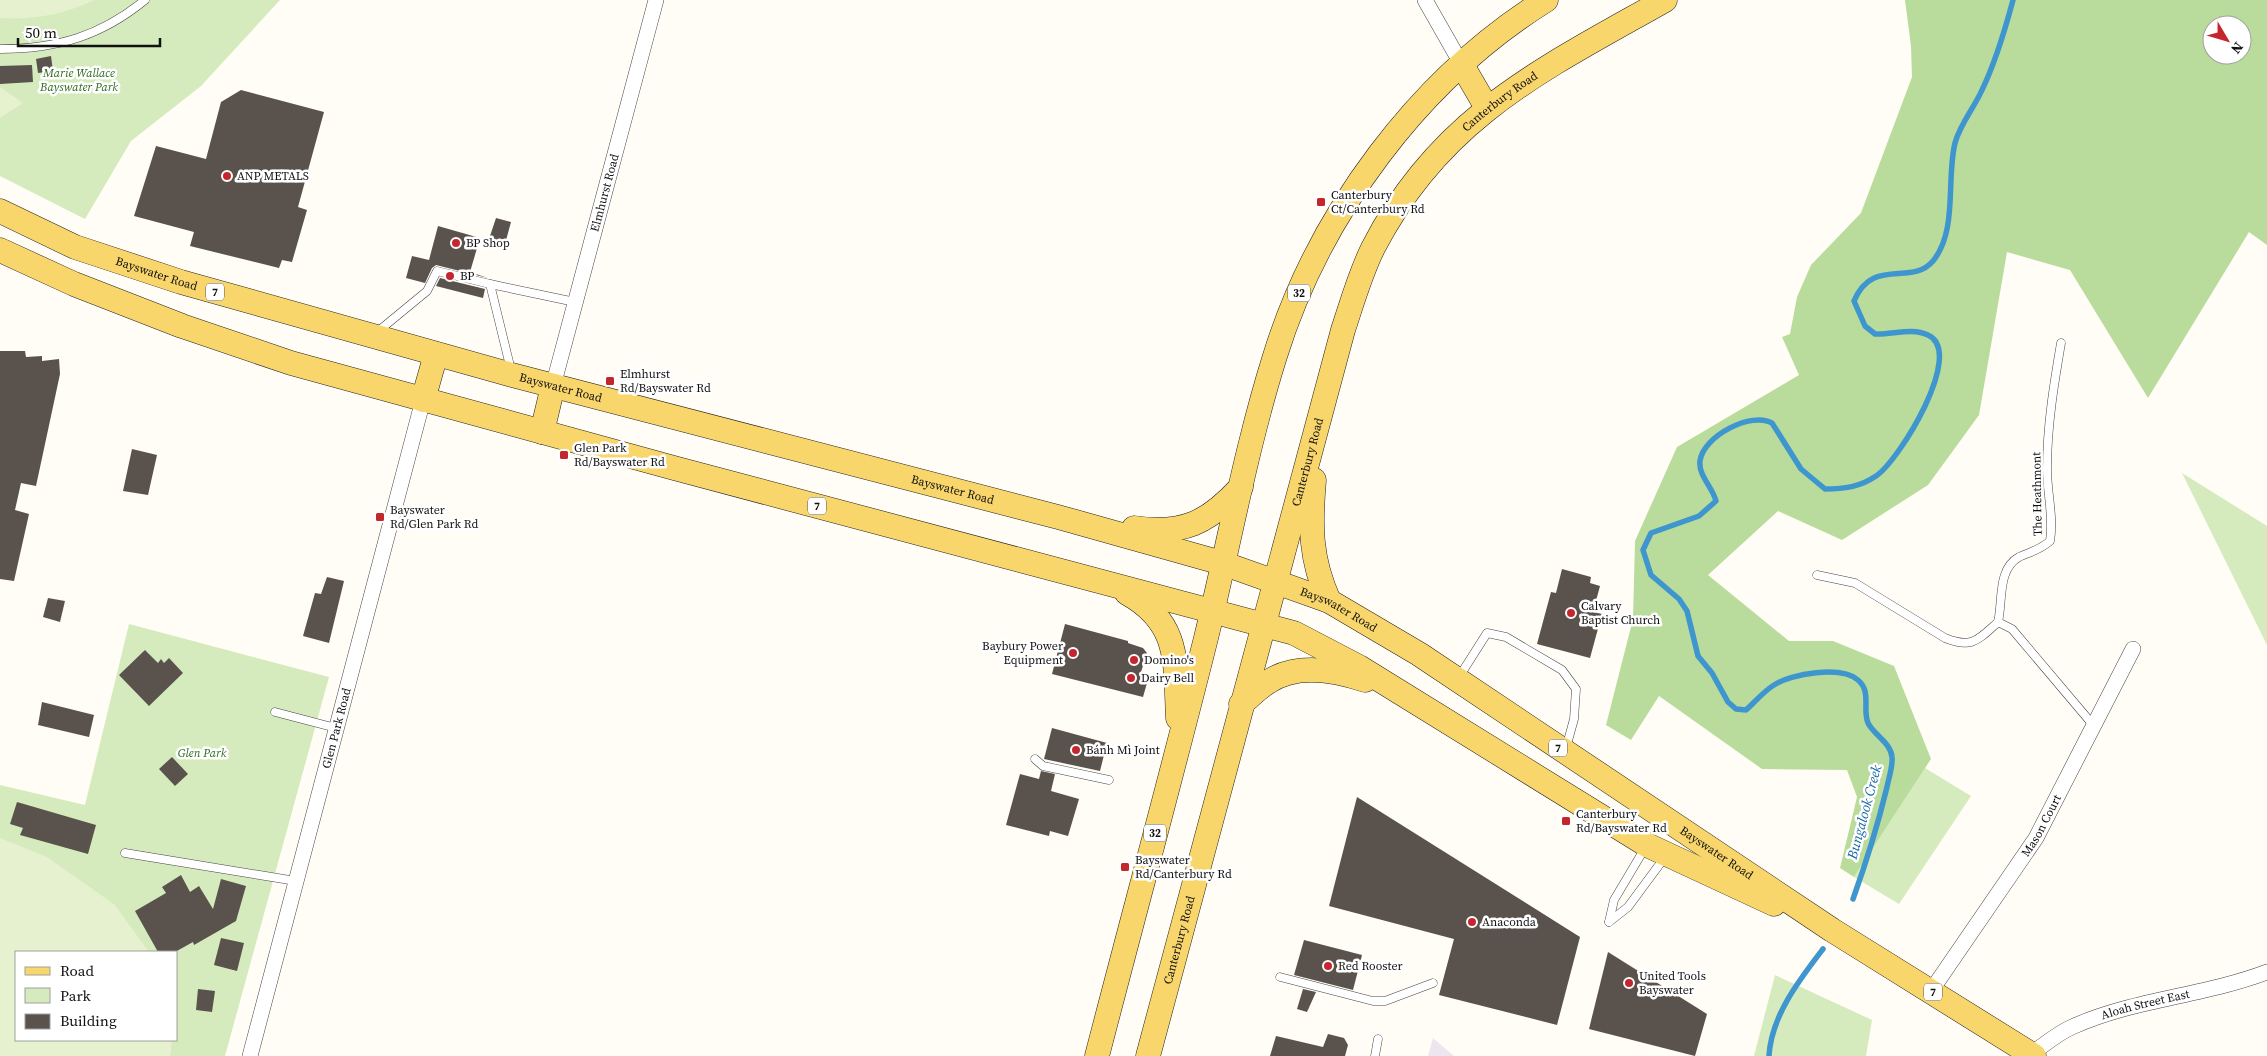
<svg xmlns="http://www.w3.org/2000/svg" width="2267" height="1056" viewBox="0 0 2267 1056" font-family="'Source Serif 4',serif">
<style>
.industrial{fill:#eee6ef}
.green{fill:#d5ebbd;fill-rule:evenodd}
.forest{fill:#b9dc9c;fill-rule:evenodd}
.pitch{fill:#e6f2cf}
.lines{fill:none;stroke-linecap:round;stroke-linejoin:round}
.stream{stroke:#3f96cf;stroke-width:5.5}
.building{fill:#5a524d}
.lane-casing{stroke:#444;stroke-width:9}
.street-casing{stroke:#444;stroke-width:16}
.primary-casing{stroke:#222;stroke-width:25}
.lane{stroke:#fff;stroke-width:8}
.street{stroke:#fff;stroke-width:15}
.primary{stroke:#f9d66b;stroke-width:24}
.poi-dot{fill:#c4262e;stroke:#fff;stroke-width:2}
.labels{text-anchor:middle;dominant-baseline:central;stroke-width:5;stroke-linejoin:round;paint-order:stroke}
.shield{fill:#fff;stroke:#585858;stroke-width:1}
.shield-label{font-size:11px;font-weight:bold;fill:#111}
.park-label{font-size:12px;font-style:italic;fill:#2f6b1f;stroke:#fff}
.street-label{font-size:12px;fill:#111;stroke:#fff}
.poi-label{font-size:12px;fill:#111;stroke:#fff;text-anchor:start}
.water-label{font-size:14px;font-style:italic;fill:#1768a6;stroke:#fff}
</style>
<rect width="100%" height="100%" fill="#fffdf5"/>
<path class="industrial" d="M1433,1038L1454,1056H1428Z"/>
<g class="green">
<path d="M0,0H280L201,86L131,141L85,219L0,176Z"/>
<path d="M2182,473L2267,526V645Z"/>
<path d="M129,624L329,677L225,1056H0V785L85,805ZM16,952H176V1040H16Z"/>
<path d="M1925,768L1971,796L1899,904L1854,877Z"/>
<path d="M1775,975L1872,1020L1866,1056H1754Z"/>
</g>
<path class="forest" d="M1905,0H2267V245L2249,232L2148,398L2070,270L2007,252L1979,415L1928,485L1842,540L1778,511L1708,575L1789,641H1833L1894,666L1931,759L1854,877L1840,868L1857,797L1847,770L1762,769L1659,696L1631,740L1606,725L1633,619L1635,541L1677,447L1799,375L1782,337L1790,334L1797,297L1811,265L1861,213L1912,77L1911,46ZM2212,25H2242V55H2212Z"/>
<g class="pitch">
<path d="M0,0H94C63,15 33,20 0,18Z"/>
<path d="M0,87L23,103L0,118Z"/>
<path d="M0,838L47,857L115,905L149,952H16V1040H172L170,1056H0Z"/>
</g>
<g class="lines">
<g class="stream">
<path d="M1853,899C1866,863 1878,824 1887,787C1889,777 1893,766 1892,757C1891,743 1874,735 1868,723C1862,709 1872,692 1858,680C1841,665 1791,674 1774,685C1764,691 1755,702 1746,710L1736,709L1728,702L1712,673L1698,656L1687,611L1679,599L1651,575L1643,550L1651,533L1699,516L1716,501C1713,488 1698,475 1700,461C1703,436 1752,411 1772,423L1801,469L1825,489C1844,489 1860,487 1876,476C1899,461 1966,352 1928,335C1912,327 1892,335 1875,334L1865,326L1854,301C1873,256 1911,287 1933,261C1958,230 1946,180 1955,143C1960,124 1974,108 1982,90C1996,61 2005,30 2013,0"/>
<path d="M1769,1056C1771,1016 1800,979 1823,949"/>
</g>
</g>
<g class="building">
<path d="M51,56L53,71L38,73L36,59Z"/>
<path d="M32,65L33,82L0,84V66Z"/>
<path d="M241,90L324,112L298,207L307,210L292,262L282,260L279,268L190,246L194,232L134,216L156,146L206,159L221,102Z"/>
<path d="M496,218L511,222L505,244L489,239Z"/>
<path d="M438,226L480,238L470,272L488,278L436,265L432,268L425,283L406,278L412,256L429,260Z"/>
<path d="M440,278L485,289L483,298L436,286Z"/>
<path d="M0,351H25L26,357L42,356V361L59,359L60,374L36,486L21,483L15,510L29,514L14,581L0,579Z"/>
<path d="M132,449L157,455L148,495L123,491Z"/>
<path d="M1562,569L1591,577L1590,583L1600,586L1593,612L1602,614L1590,658L1537,644L1551,592L1556,593Z"/>
<path d="M327,577L344,581L329,643L303,636L315,593L321,594Z"/>
<path d="M48,598L65,601L60,622L43,617Z"/>
<path d="M1065,624L1128,641V643L1143,648L1147,653L1141,672L1147,683L1143,697L1052,674Z"/>
<path d="M145,650L158,663L161,659L164,663L169,658L183,673L149,706L119,675Z"/>
<path d="M42,702L94,715L89,737L38,725Z"/>
<path d="M1052,728L1107,743L1100,771L1044,759Z"/>
<path d="M172,757L188,774L175,786L159,769Z"/>
<path d="M1041,771L1055,774L1051,791L1079,799L1068,836L1050,831L1049,836L1006,825L1020,774L1039,779Z"/>
<path d="M1357,797L1580,937L1557,1025L1439,995L1454,939L1329,906Z"/>
<path d="M17,802L96,825L88,854L20,835L23,828L10,824Z"/>
<path d="M181,875L190,892L199,886L213,909L221,879L246,886L236,921L194,945L193,942L175,952H158L135,911L166,893L162,887Z"/>
<path d="M221,938L244,943L237,971L214,965Z"/>
<path d="M1304,940L1362,955L1353,990L1294,975Z"/>
<path d="M1608,952L1707,1014L1695,1056L1589,1029Z"/>
<path d="M198,989L215,991L212,1012L196,1010Z"/>
<path d="M1303,989L1316,992L1307,1012L1297,1009Z"/>
<path d="M1328,1034L1344,1038L1348,1045L1345,1056H1270L1276,1036L1323,1047Z"/>
</g>
<g class="lines">
<defs>
<g id="lane">
<path d="M0,49C57,49 101,36 145,0"/>
<path d="M490,284L575,302"/>
<path d="M376,333L427,291L437,271L490,284L511,370"/>
<path d="M1817,575L1855,583L1945,638C1972,649 1978,640 1998,622L2012,629L2094,726"/>
<path d="M1998,622C2003,602 1997,569 2019,557C2030,552 2040,550 2050,541C2054,517 2047,493 2047,469C2047,426 2054,384 2061,343"/>
<path d="M1459,677L1487,633L1506,637L1562,670L1576,689L1574,719L1566,748"/>
<path d="M275,712L336,728"/>
<path d="M1035,759L1043,766L1109,780"/>
<path d="M125,853L296,881"/>
<path d="M1609,922L1628,907L1665,857"/>
<path d="M1609,922L1614,900L1645,848"/>
<path d="M1280,977L1373,1001H1385L1433,983"/>
<path d="M1375,1056L1378,1039"/>
</g>
<g id="street">
<path d="M1425,0L1462,65"/>
<path id="s1" d="M553,386L656,0"/>
<path id="s2" d="M1931,991L2036,838L2133,649"/>
<path id="s3" d="M2031,1054C2044,1045 2058,1033 2072,1027C2134,999 2204,996 2267,972"/>
<path id="s4" d="M250,1056L423,400"/>
</g>
<g id="primary">
<path d="M1462,65L1487,108"/>
<path id="s5" d="M0,211L75,247L181,282L512,375L1058,517L1222,563L1329,601L1419,654L1832,930L2034,1056"/>
<path d="M0,250L74,284L182,326L291,363L674,468L1294,633L1359,667L1647,845L1774,904"/>
<path d="M423,400L436,354"/>
<path d="M542,432L553,386"/>
<path d="M1314,480C1310,526 1310,559 1329,601"/>
<path d="M1134,528C1183,535 1208,523 1241,487"/>
<path d="M1127,593C1181,623 1175,663 1178,718"/>
<path d="M1241,704C1250,697 1258,688 1268,682C1296,663 1335,670 1365,680"/>
<path d="M1097,1056C1133,917 1171,778 1206,638C1229,544 1246,448 1275,356C1319,214 1419,79 1546,0"/>
<path id="s6" d="M1148,1056L1343,330C1352,303 1360,274 1373,248C1440,117 1543,69 1665,0"/>
</g>
</defs>
<use href="#lane" class="lane-casing"/>
<use href="#street" class="street-casing"/>
<use href="#primary" class="primary-casing"/>
<use href="#lane" class="lane"/>
<use href="#street" class="street"/>
<use href="#primary" class="primary"/>
</g>
<g class="poi-dot">
<circle cx="227" cy="176" r="5"/>
<rect x="1316" y="197" width="10" height="10" rx="2.5"/>
<circle cx="456" cy="243" r="5"/>
<circle cx="450" cy="276" r="5"/>
<rect x="605" y="376" width="10" height="10" rx="2.5"/>
<rect x="559" y="450" width="10" height="10" rx="2.5"/>
<rect x="375" y="512" width="10" height="10" rx="2.5"/>
<circle cx="1571" cy="613" r="5"/>
<circle cx="1073" cy="653" r="5"/>
<circle cx="1134" cy="660" r="5"/>
<circle cx="1131" cy="678" r="5"/>
<circle cx="1076" cy="750" r="5"/>
<rect x="1561" y="816" width="10" height="10" rx="2.5"/>
<rect x="1120" y="862" width="10" height="10" rx="2.5"/>
<circle cx="1472" cy="922" r="5"/>
<circle cx="1328" cy="966" r="5"/>
<circle cx="1629" cy="983" r="5"/>
</g>
<g class="labels">
<g class="shield">
<rect x="206" y="283.5" width="18" height="17" rx="4"/>
<rect x="1288" y="284.5" width="22" height="17" rx="4"/>
<rect x="808" y="497.5" width="18" height="17" rx="4"/>
<rect x="1549" y="739.5" width="18" height="17" rx="4"/>
<rect x="1144" y="824.5" width="22" height="17" rx="4"/>
<rect x="1924" y="983.5" width="18" height="17" rx="4"/>
</g>
<g class="shield-label">
<text x="215" y="292">7</text>
<text x="1299" y="293">32</text>
<text x="817" y="506">7</text>
<text x="1558" y="748">7</text>
<text x="1155" y="833">32</text>
<text x="1933" y="992">7</text>
</g>
<g class="park-label">
<text x="79" y="73">Marie Wallace<tspan x="79" dy="14">Bayswater Park</tspan></text>
<text x="202" y="753">Glen Park</text>
</g>
<g class="street-label">
<text stroke="none"><textPath href="#s6" startOffset="1035">Canterbury Road</textPath></text>
<text stroke="none"><textPath href="#s1" startOffset="200">Elmhurst Road</textPath></text>
<text stroke="none"><textPath href="#s5" startOffset="169">Bayswater Road</textPath></text>
<text stroke="none"><textPath href="#s5" startOffset="589">Bayswater Road</textPath></text>
<text stroke="none"><textPath href="#s6" startOffset="615">Canterbury Road</textPath></text>
<text stroke="none"><textPath href="#s5" startOffset="994">Bayswater Road</textPath></text>
<text transform="translate(2037 494) rotate(-91)">The Heathmont</text>
<text stroke="none"><textPath href="#s5" startOffset="1399">Bayswater Road</textPath></text>
<text stroke="none"><textPath href="#s4" startOffset="339">Glen Park Road</textPath></text>
<text stroke="none"><textPath href="#s2" startOffset="199">Mason Court</textPath></text>
<text stroke="none"><textPath href="#s5" startOffset="1849">Bayswater Road</textPath></text>
<text stroke="none"><textPath href="#s6" startOffset="120">Canterbury Road</textPath></text>
<text stroke="none"><textPath href="#s3" startOffset="126">Aloah Street East</textPath></text>
</g>
<g class="poi-label">
<text x="237" y="176">ANP METALS</text>
<text x="1331" y="195">Canterbury<tspan x="1331" dy="14">Ct/Canterbury Rd</tspan></text>
<text x="466" y="243">BP Shop</text>
<text x="460" y="276">BP</text>
<text x="620" y="374">Elmhurst<tspan x="620" dy="14">Rd/Bayswater Rd</tspan></text>
<text x="574" y="448">Glen Park<tspan x="574" dy="14">Rd/Bayswater Rd</tspan></text>
<text x="390" y="510">Bayswater<tspan x="390" dy="14">Rd/Glen Park Rd</tspan></text>
<text x="1581" y="606">Calvary<tspan x="1581" dy="14">Baptist Church</tspan></text>
<text x="1063" y="646" text-anchor="end">Baybury Power<tspan x="1063" dy="14">Equipment</tspan></text>
<text x="1144" y="660">Domino's</text>
<text x="1141" y="678">Dairy Bell</text>
<text x="1086" y="750">Bánh Mì Joint</text>
<text x="1576" y="814">Canterbury<tspan x="1576" dy="14">Rd/Bayswater Rd</tspan></text>
<text x="1135" y="860">Bayswater<tspan x="1135" dy="14">Rd/Canterbury Rd</tspan></text>
<text x="1482" y="922">Anaconda</text>
<text x="1338" y="966">Red Rooster</text>
<text x="1639" y="976">United Tools<tspan x="1639" dy="14">Bayswater</tspan></text>
</g>
<g class="water-label">
<text transform="translate(1864 812) rotate(-75)">Bungalook Creek</text>
</g>
</g>
<rect x="15" y="951" width="162" height="90" fill="#ffffff" stroke="#a0a0a0"/>
<rect x="25" y="967" width="25" height="8" fill="#f9d66b" stroke="#a0a0a0"/>
<text x="60" y="976" font-size="15" fill="#111111">Road</text>
<rect x="25" y="988" width="25" height="15" fill="#d5ebbd" stroke="#a0a0a0"/>
<text x="60" y="1001" font-size="15" fill="#111111">Park</text>
<rect x="25" y="1014" width="25" height="15" fill="#5a524d" stroke="#a0a0a0"/>
<text x="60" y="1026" font-size="15" fill="#111111">Building</text>
<g transform="translate(2227 40) rotate(128)"><circle r="24" fill="#ffffff" stroke="#a0a0a0"/>
<path d="M0-4L9 19L0 12L-9 19Z" fill="#c4262e"/>
<text y="-8" font-size="14" font-weight="bold" text-anchor="middle" fill="#111111">N</text>
</g>
<path d="M18 38v8h142v-8" fill="none" stroke="#111111" stroke-width="2.5"/>
<text x="25" y="38" font-size="15" fill="#111111" stroke="#ffffff" stroke-width="4" paint-order="stroke">50 m</text>
</svg>
